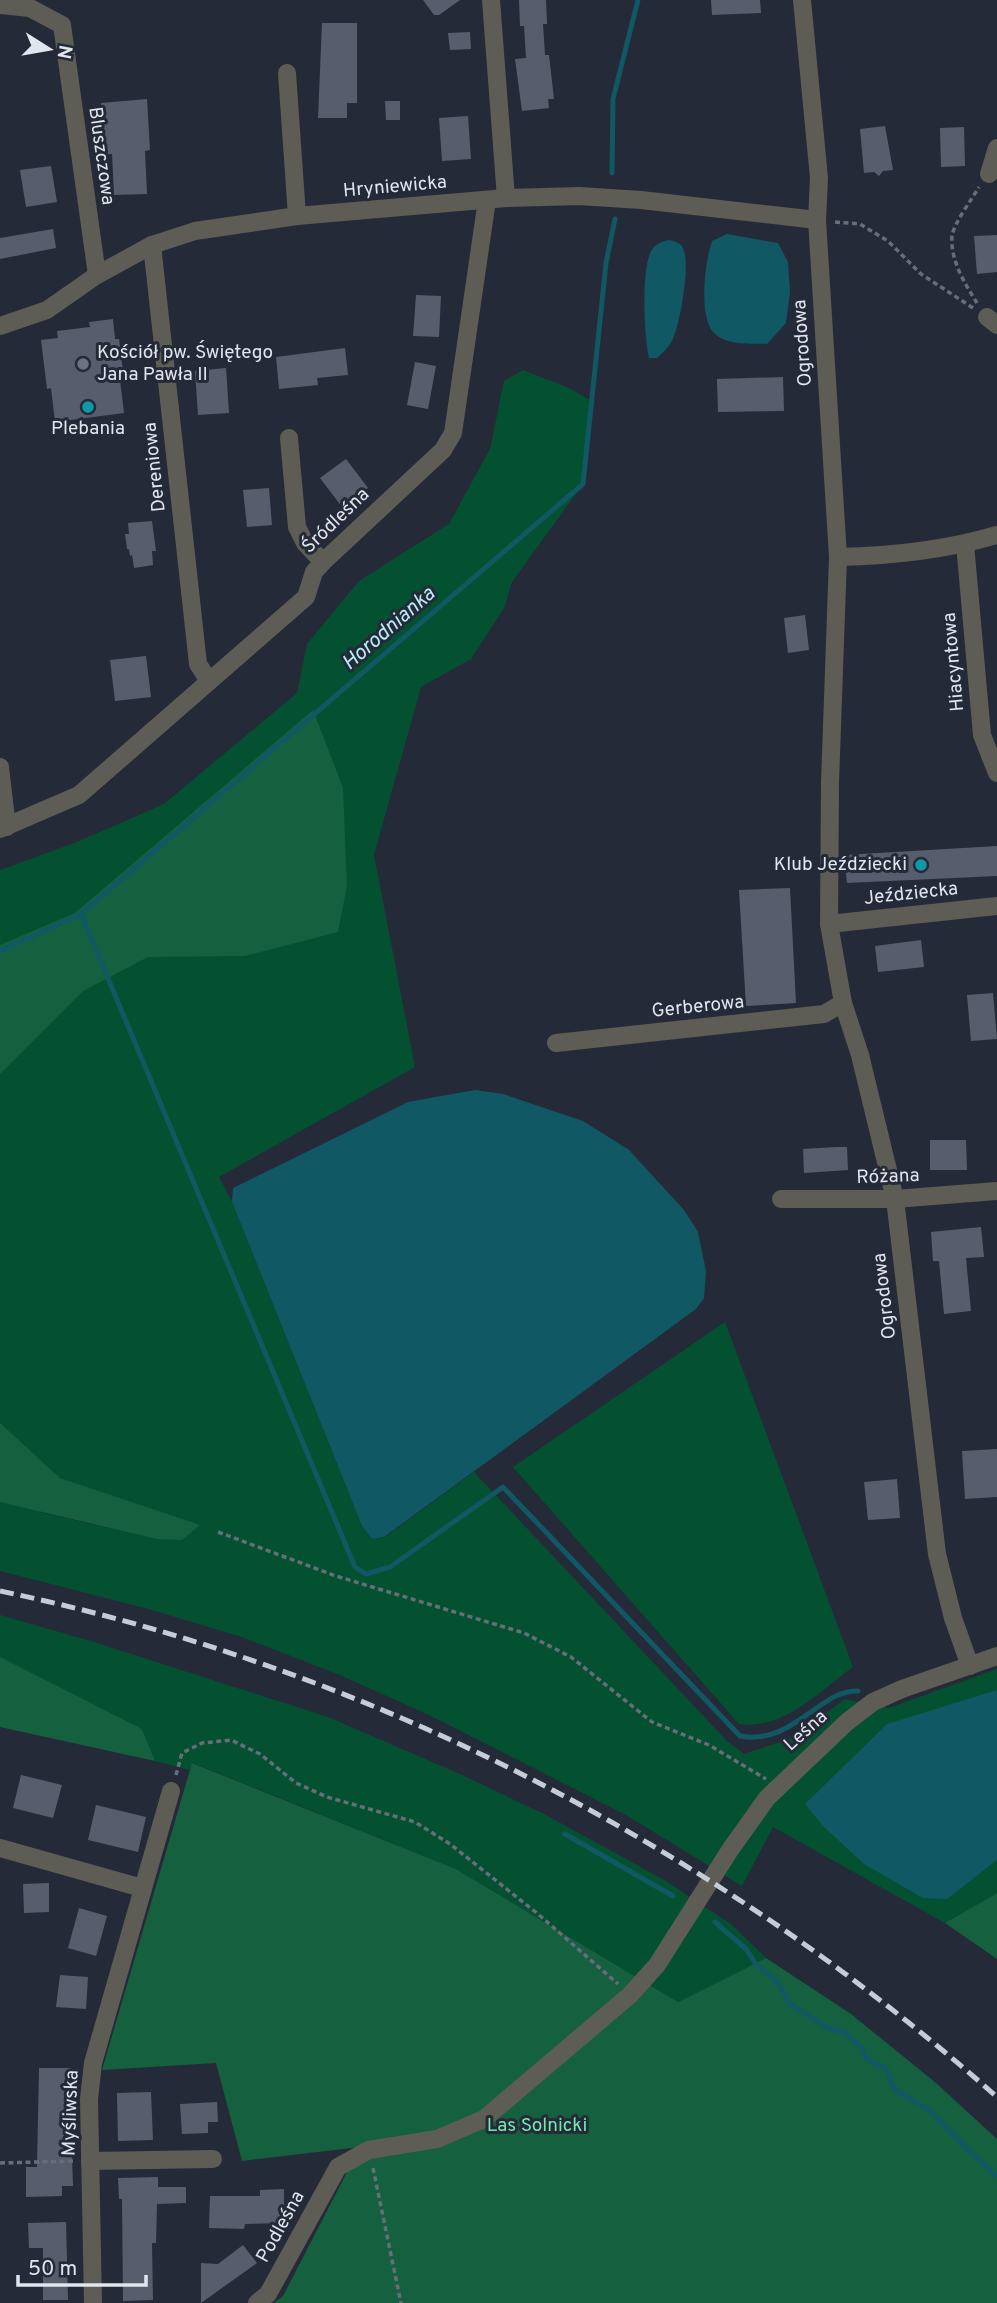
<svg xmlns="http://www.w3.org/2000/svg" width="997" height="2303" viewBox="0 0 997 2303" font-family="Overpass,sans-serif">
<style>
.green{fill:#035131;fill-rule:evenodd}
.forest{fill:#15603e}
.water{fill:#105863}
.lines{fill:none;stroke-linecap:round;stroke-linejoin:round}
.stream{stroke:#105863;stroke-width:5}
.building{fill:#585d6d}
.path{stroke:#686d79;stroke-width:3.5;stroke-dasharray:5 3.5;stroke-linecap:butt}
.minor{stroke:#5d5c55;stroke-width:18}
.rail{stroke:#c7cbd5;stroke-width:5;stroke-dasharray:14 7;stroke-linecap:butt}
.worship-dot{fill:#6b7280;stroke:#252a38;stroke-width:2.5}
.culture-dot{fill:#0f9aa8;stroke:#252a38;stroke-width:2.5}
.labels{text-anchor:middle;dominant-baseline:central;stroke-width:6;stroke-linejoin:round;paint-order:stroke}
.street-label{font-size:19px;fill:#e1e5ee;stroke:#252a38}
.poi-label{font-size:19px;fill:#e1e5ee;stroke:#252a38;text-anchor:start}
.park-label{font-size:19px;fill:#70ebab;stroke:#252a38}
.water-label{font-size:21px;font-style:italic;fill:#b8eef9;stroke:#252a38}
</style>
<rect width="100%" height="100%" fill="#252a38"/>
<g class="green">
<path d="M523,370L569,388L592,401L583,484L512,582L504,608L471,659L421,687L374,855L415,1067L219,1177L232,1202L362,1526L372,1539L385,1537L474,1472L727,1741L744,1754L792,1738L845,1699L889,1708L997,1669V1893L945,1923L773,1827L742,1886L626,1815L431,1716L340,1675L242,1637L145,1608L0,1571V870L77,842L164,804L297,693L307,644L359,581L449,524L490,449L504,381ZM1,1425L60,1478L199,1526L156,1539L40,1512Z"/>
<path d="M725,1322L853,1667C820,1691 782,1731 739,1724L513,1467Z"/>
<path d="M0,1615L94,1642L328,1717L460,1774L546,1815L664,1880L731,1924L766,1958L678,2002L456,1869L193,1763L190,1770L155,1761L142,1729L0,1659Z"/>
</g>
<g class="forest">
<path d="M313,710L343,788L347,886L338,932L245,956L148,957L83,991L0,1074V945L75,913Z"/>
<path d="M0,1423L60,1478L200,1525L182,1540L156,1539L0,1502Z"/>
<path d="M0,1657L142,1729L155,1761L0,1727Z"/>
<path d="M192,1763L456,1869L678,2002L766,1958L851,2014L936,2083L997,2139V2303H274L283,2296L360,2147L242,2161L216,2063L102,2070Z"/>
<path d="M997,1893V1959L945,1923Z"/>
</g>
<g class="water">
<path d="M727,234L778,243L788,262L790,292L786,323L767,344C750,343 727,346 714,333C698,317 705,261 712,241Z"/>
<path d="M669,240C674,241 680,242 683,248C691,264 680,325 672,341C669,347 662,353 657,358H649C644,337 641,271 651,251C654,245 662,241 669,240Z"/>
<path d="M475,1090L503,1094L583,1121L629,1150L684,1210L698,1232L706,1271L704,1298L696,1309L384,1537L372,1539L362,1526L232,1202L233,1188L408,1102Z"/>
<path d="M997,1690V1860L947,1899L923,1898L864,1864L823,1826L805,1804L887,1724Z"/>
</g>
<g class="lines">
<g class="stream">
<path d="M612,173L613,99L638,0"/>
<path d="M81,914L355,1567L366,1574L390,1567L503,1487L740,1736C793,1746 820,1689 858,1691"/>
<path d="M0,951L81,914L583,484L606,263L615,219"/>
<path d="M565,1834L673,1896"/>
<path d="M715,1922L747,1950L755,1963L779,1984L790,2004L827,2028L844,2032L861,2047L866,2058L886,2069L895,2090L929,2110L968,2150L997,2176"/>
</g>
</g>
<g class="building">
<path d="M423,0H460L439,15H434Z"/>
<path d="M519,0H546L547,24H543L545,55H549L554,99H548L549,108L522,111L515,59L526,58L524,26H520Z"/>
<path d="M711,0H760L761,13L712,15Z"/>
<path d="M322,23H357V103H347V118H318Z"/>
<path d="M470,32L471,49L450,50L448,33Z"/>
<path d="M147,99L150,150L145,151L147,194L114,195L112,154H105L101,103Z"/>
<path d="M385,101H400V120H386Z"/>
<path d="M468,116L471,159L442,161L439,118Z"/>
<path d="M885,126L893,170L883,171L879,176L874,172L864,173L860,129Z"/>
<path d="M964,127L965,166L941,167L940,128Z"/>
<path d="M51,166L57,202L26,207L20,170Z"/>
<path d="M53,229L56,248L0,259V238Z"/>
<path d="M997,235V272L977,274L974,236Z"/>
<path d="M416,295L441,296L439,337L413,336Z"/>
<path d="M113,319L115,339H119L124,379L120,380L124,413L55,422L51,388L47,389L41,340L58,338L57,331L90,327L89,322Z"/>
<path d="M345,348L348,375L317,378L318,385L279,389L276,357Z"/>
<path d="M415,362L436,366L428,409L407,405Z"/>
<path d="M226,368L229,413L198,415L195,371Z"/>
<path d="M783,377L784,411L718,412L717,379Z"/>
<path d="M346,459L368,488L342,507L320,478Z"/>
<path d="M269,488L272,525L247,527L243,490Z"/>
<path d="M152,521L156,551H152L153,565L134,568L132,555L130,556L129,549H127L125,534H129L128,523Z"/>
<path d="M805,615L809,650L788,653L784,618Z"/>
<path d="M146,656L151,697L115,701L110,660Z"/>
<path d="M997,846V876L847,883L844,855Z"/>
<path d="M790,888L796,1003L746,1006L739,890Z"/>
<path d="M921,940L924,967L878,972L875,946Z"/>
<path d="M993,993L997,1039L971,1041L967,995Z"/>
<path d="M930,1140H966L967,1170H930Z"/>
<path d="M836,1147H847L848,1170L804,1173L803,1149Z"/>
<path d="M981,1227L984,1257L966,1258L971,1311L944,1314L939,1261H933L931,1232Z"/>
<path d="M997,1449V1497L965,1499L962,1451Z"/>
<path d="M897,1479L900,1518L868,1520L864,1482Z"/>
<path d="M21,1775L62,1785L53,1818L13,1808Z"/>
<path d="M96,1805L146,1817L138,1852L88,1840Z"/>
<path d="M49,1883V1912L24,1913L23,1884Z"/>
<path d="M79,1908L107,1916L96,1956L68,1948Z"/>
<path d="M60,1975L88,1977L86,2009L56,2007Z"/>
<path d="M39,2068H72V2096H70L73,2186H62V2196L26,2197V2167H37Z"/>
<path d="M151,2092L153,2140L118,2141L117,2093Z"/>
<path d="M217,2102L218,2122H208V2133L182,2134L180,2104Z"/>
<path d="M158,2177V2187H186V2203L157,2204L156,2243H152L153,2300L123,2301L122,2199H119L118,2178Z"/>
<path d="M284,2189V2223L245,2224L244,2229L209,2228L210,2196H260V2190Z"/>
<path d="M66,2222L68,2300H43V2248H29L28,2223Z"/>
<path d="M243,2245L257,2263L201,2303V2263L218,2264Z"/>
</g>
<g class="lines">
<g class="path">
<path d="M835,222L860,224L888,241L921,274L973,308"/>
<path d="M977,303C965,284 950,260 952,236C954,223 972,199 979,187"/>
<path d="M218,1532L336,1576L524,1633L571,1657L652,1722L709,1745L766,1779"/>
<path d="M176,1775L182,1753L202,1743L231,1740L260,1754L296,1783L327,1797L415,1822L450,1844L538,1914L618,1984"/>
<path d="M0,2163L75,2161"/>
<path d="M373,2168L401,2303"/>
</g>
<g class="minor">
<path d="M491,0L506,198"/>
<path d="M802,0L819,178L817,220L838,557C892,556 946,550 997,535"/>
<path d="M0,5L30,8L62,25L97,275"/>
<path d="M287,73L297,216"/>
<path d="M989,174L997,148"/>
<path d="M152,245L198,664L209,681"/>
<path d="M987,317L997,325"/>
<path d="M0,326L47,310L97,275L152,245L195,231L297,216L506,198L579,196L641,200L817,220"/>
<path d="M289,438L297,527L305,543L323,562"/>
<path d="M965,544L982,735L997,773"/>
<path d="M838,557L830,783L829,924L843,1003L860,1055L895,1199L937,1554L953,1618L970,1666"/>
<path d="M0,767L7,827"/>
<path d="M0,829L79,795L306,597L314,572L323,562L443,450L453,433L487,200"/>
<path d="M829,924L997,906"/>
<path d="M556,1043L824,1014L843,1003"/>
<path d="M781,1199H895L997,1191"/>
<path d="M0,1848L142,1888"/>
<path d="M90,2161L213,2159"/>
<path d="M93,2303L89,2099L93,2063L171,1791"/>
<path d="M257,2303L268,2294L338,2167L369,2150L437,2139L484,2119L630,1995L657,1965L730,1850L767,1798L847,1722L873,1702L902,1689L997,1656"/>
</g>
<path class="rail" d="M0,1591C370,1668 715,1847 997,2097"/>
</g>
<circle class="worship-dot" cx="83" cy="364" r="7"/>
<g class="culture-dot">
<circle cx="88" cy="407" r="7"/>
<circle cx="921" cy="865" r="7"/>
</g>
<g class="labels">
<g class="street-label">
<text transform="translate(101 156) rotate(82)">Bluszczowa</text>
<text transform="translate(395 187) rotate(-5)">Hryniewicka</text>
<text transform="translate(803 343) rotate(-94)">Ogrodowa</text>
<text transform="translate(155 467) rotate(-96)">Dereniowa</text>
<text transform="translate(336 521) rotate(-44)">Śródleśna</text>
<text transform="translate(954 662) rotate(-95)">Hiacyntowa</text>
<text transform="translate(911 894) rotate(-6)">Jeździecka</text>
<text transform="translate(698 1007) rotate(-6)">Gerberowa</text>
<text transform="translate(888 1177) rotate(-2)">Różana</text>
<text transform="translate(885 1296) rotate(-97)">Ogrodowa</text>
<text transform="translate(806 1731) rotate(-42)">Leśna</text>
<text transform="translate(71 2113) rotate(-88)">Myśliwska</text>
<text transform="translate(281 2227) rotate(-61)">Podleśna</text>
</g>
<g class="poi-label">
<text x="97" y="353">Kościół pw. Świętego<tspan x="97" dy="22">Jana Pawła II</tspan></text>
<text x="88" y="429" text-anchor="middle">Plebania</text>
<text x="907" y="865" text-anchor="end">Klub Jeździecki</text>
</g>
<g class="park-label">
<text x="537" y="2126">Las Solnicki</text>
</g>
<g class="water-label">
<text transform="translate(389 629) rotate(-41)">Horodnianka</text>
</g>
</g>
<g transform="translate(49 49) rotate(101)" stroke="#252a38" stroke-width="5" paint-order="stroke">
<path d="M0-5L12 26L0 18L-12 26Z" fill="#e1e5ee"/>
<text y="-10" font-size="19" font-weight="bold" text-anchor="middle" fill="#e1e5ee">N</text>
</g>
<path d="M18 2275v10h128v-10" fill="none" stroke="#e1e5ee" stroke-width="3.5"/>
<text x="28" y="2275" font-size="21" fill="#e1e5ee" stroke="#252a38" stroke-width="5" paint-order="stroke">50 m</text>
</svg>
